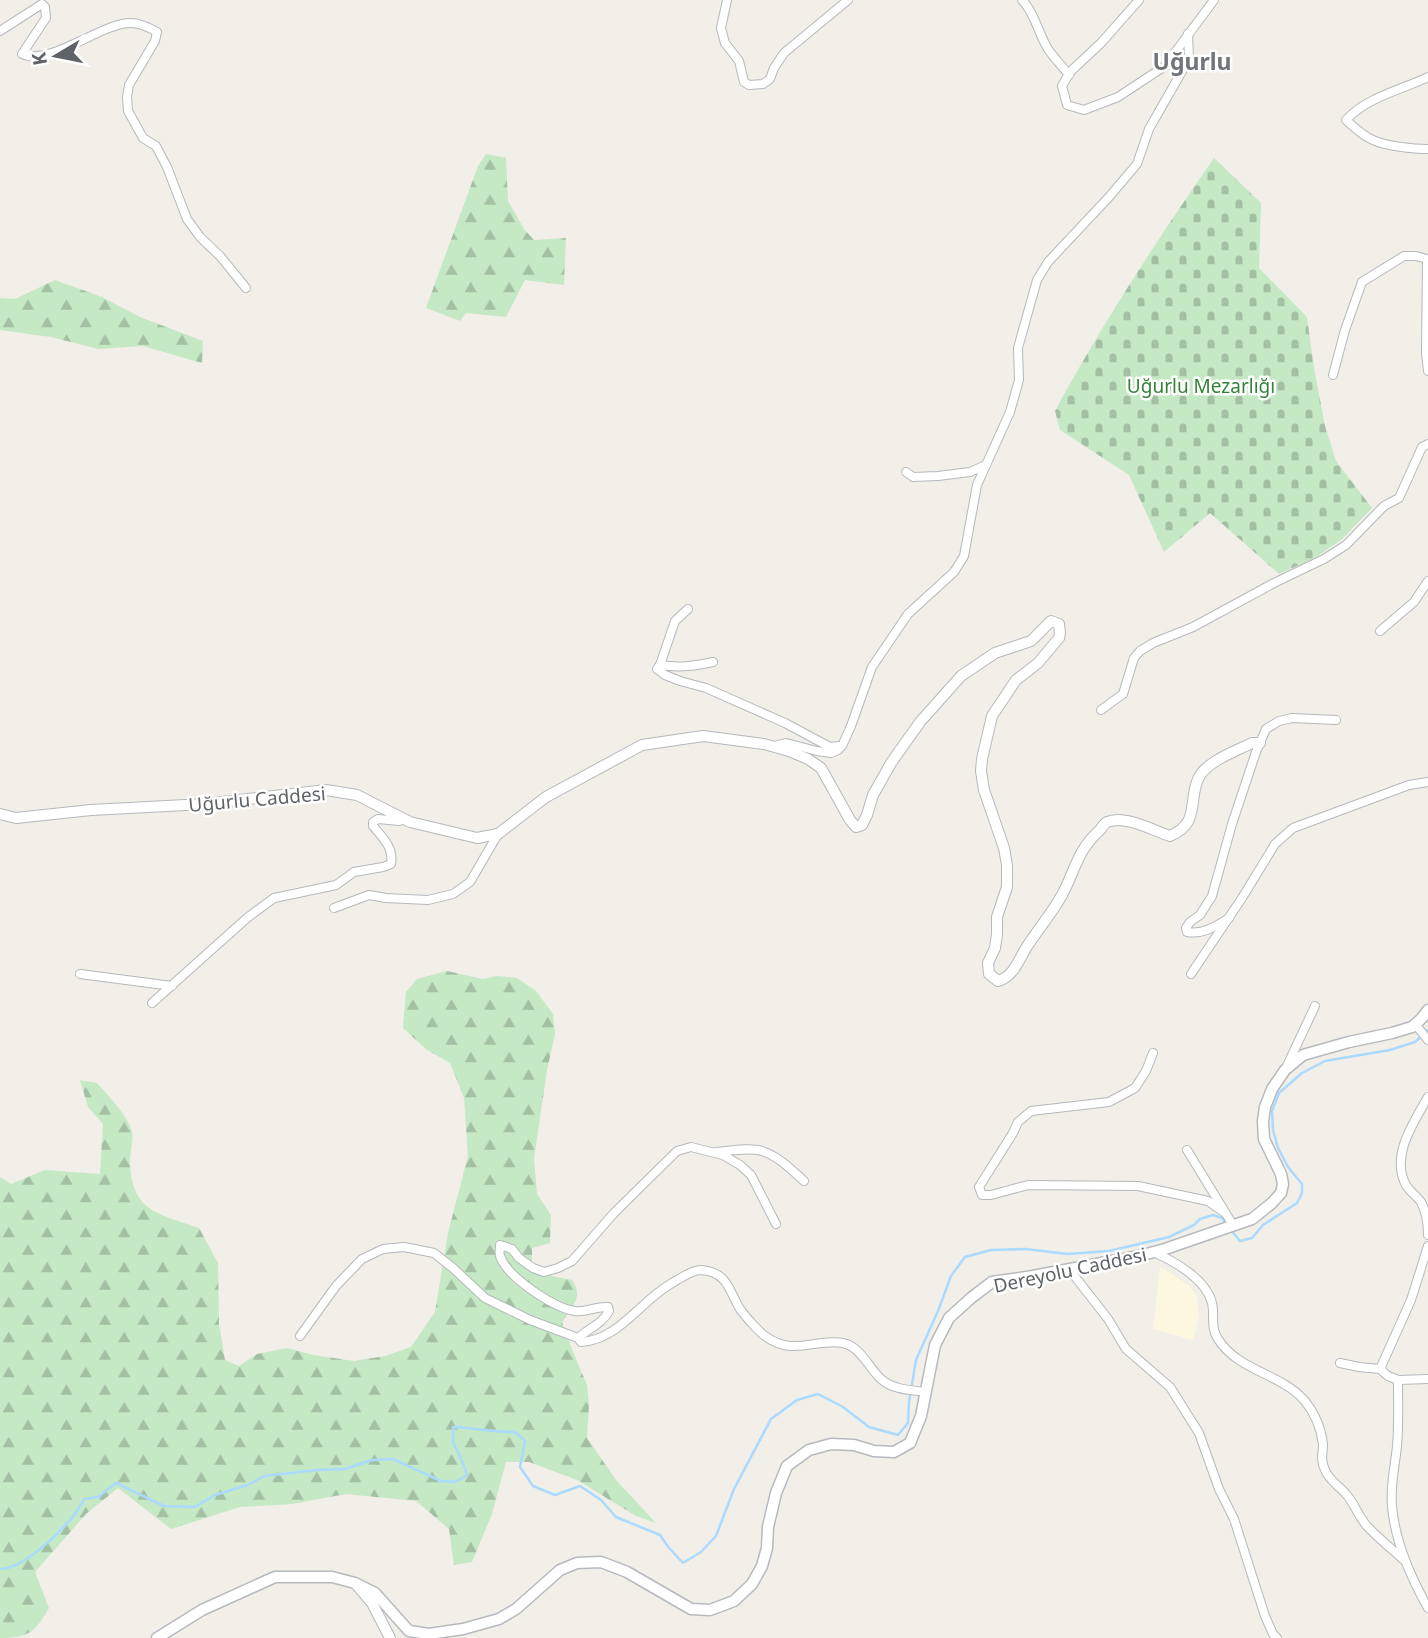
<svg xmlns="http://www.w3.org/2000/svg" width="1428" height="1638" viewBox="0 0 1428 1638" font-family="'Noto Sans',sans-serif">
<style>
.commercial{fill:#fef7e0}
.forest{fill:url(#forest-firs)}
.cemetery{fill:url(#cemetery-stones)}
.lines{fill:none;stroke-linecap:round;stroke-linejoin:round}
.stream{stroke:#aadaff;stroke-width:2.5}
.minor-casing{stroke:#b5b8bc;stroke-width:10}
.tertiary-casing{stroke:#b5b8bc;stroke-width:12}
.secondary-casing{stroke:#b6babf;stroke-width:13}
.minor{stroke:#fff;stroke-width:8}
.tertiary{stroke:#fff;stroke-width:10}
.secondary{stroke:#fff;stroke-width:10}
.labels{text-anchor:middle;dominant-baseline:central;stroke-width:5;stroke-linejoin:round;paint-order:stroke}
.park-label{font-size:19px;fill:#348238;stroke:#fff}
.street-label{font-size:19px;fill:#5f6368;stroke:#fff}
.quarter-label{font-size:23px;font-weight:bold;fill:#70757a;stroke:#fff}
</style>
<defs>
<pattern id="forest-firs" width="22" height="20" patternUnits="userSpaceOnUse" patternTransform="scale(1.75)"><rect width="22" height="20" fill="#c5e8c5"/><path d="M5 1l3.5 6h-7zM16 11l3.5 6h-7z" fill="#a3c0a4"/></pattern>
<pattern id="cemetery-stones" width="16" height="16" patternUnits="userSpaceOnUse" patternTransform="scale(1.75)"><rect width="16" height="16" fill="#c5e8c5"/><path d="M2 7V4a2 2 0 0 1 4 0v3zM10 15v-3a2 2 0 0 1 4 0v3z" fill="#a3c0a4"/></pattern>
</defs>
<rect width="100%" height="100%" fill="#f1efe8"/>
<path class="commercial" d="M1160,1267L1174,1275L1189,1286L1197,1297L1199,1316L1193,1340L1153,1329Z"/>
<g class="forest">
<path d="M486,154L506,158L508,201L524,229L534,240L566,238L564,285L525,280L506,317L466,313L460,321L426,308L478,166Z"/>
<path d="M55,280L102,297L140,317L203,341L202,363L143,346L98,349L51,337L0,330V298L15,299Z"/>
<path d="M447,971L483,979L497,976L517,978L536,991L553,1014L555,1034L547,1070L534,1159L537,1194L551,1215L550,1243L532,1248V1262L552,1276L572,1280C584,1297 572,1307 562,1322L571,1347L587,1385L589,1405L587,1438L616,1480L656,1523L636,1516L577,1480L529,1462H506L492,1514L472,1562L454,1565L449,1529L416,1501L346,1494L292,1504L240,1507L171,1529L118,1488L86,1514L35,1572L49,1608C35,1632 29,1638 0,1638V1177L11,1184L45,1170L100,1174L103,1124L88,1107L80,1080L97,1083C107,1094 129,1117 132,1132C134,1142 129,1154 130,1165C133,1213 160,1214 199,1228L218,1263L219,1324L225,1360L239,1366L257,1354L287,1348L313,1355L354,1361L385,1356L411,1347L435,1312L448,1233L468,1156L464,1098L450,1063L427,1050L403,1028L406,992L417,979Z"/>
</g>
<path class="cemetery" d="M1214,158L1261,203L1259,268L1307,317L1314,368L1325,426L1336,461L1372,508L1342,539L1315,558L1279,574L1210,513L1164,552L1129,475L1060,430L1055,411C1102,324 1157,240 1214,158Z"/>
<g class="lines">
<g class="stream">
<path d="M1231,1230L1240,1241L1252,1238L1263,1225L1297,1203L1302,1193V1184L1288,1167L1278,1148L1273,1130L1272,1111L1279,1093L1302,1073L1325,1061L1390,1050L1415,1042L1428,1030"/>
<path d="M0,1569C25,1569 74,1522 84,1499L98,1497L116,1483L164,1506L195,1507L215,1495L248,1485L264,1476L317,1470L345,1469L372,1460L393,1459L441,1481L455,1482L467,1475L463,1463L453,1442V1427C474,1428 494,1432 515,1432L525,1441L520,1467L533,1486L555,1495L580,1486L601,1500L616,1517L660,1535L669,1548L683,1563L701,1552L716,1536L734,1489L771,1419L797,1400L818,1394L843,1407L869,1427L898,1435L908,1423L909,1402L916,1360L938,1311L951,1276L965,1257L991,1250L1026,1249L1067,1254L1109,1251L1169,1237L1194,1225L1200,1219L1213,1215L1222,1218L1227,1225"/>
</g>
<defs>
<g id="minor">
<path d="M727,0L721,28L725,43L739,61L744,82L749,85L763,84L770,79L774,68L784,53L848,0"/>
<path d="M1022,0C1035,13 1038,33 1048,49C1054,58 1062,66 1069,75"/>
<path d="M1139,0L1101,43L1070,72L1062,86L1067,105L1084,110L1118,97L1165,66L1214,0"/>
<path d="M0,31L42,4L45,7L46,18L22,54C49,67 103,22 131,23C140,23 150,28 157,32L155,41L129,85L127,97L128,111L143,138L156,146L167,167L187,219L200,237L220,256L246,288"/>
<path d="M1428,77C1401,90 1367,97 1346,120C1354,127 1363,136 1373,140C1385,146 1414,149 1428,149"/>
<path d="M1333,375L1345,330L1362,282L1404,256H1416L1427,259L1426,353L1428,371"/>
<path d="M906,472L913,477L938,476L970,472L986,465"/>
<path d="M1380,631L1414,602L1428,581"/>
<path d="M713,662C694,666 679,668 660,665L657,669L665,675L680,681L706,688L785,723L830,747L839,746"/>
<path d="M660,665L675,621L688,609"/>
<path d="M1101,710L1123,694L1134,658L1140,651L1153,643L1193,627L1274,583L1324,559L1346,545L1384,506L1399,498L1422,447L1428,444"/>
<path d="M774,746L786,743L817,751L831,753L838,750L842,746L851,726L872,667L908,614L954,572L964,556L977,485L1010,412L1019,380L1018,348L1037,280L1048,262L1109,197L1137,164L1149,129L1189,59L1188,34"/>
<path d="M334,908L369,895L386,898L428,900L453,894L470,882L498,834"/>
<path d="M1229,918C1216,926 1203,935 1187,932L1186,928L1190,922L1200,915L1212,896L1232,824L1256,752L1266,729L1279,721L1292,718L1336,720"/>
<path d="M80,974L172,986"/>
<path d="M1191,974L1242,898L1275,844L1293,828L1409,785L1428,782"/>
<path d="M152,1003L247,918L274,898L336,885L354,872L383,867L391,864C394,848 383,838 373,826V822L378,819L399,821L405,819"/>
<path d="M1415,1024L1428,1040"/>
<path d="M1153,1053L1146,1071L1135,1088L1109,1102L1031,1111L1018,1122L1013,1133L979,1187L982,1195H991L1028,1185L1138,1186L1208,1201L1225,1213"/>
<path d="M1286,1068L1315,1006"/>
<path d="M1428,1097C1414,1122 1390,1156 1406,1185C1410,1192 1417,1196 1421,1202C1427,1213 1428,1223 1428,1235"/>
<path d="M1187,1150L1233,1225"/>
<path d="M716,1152C729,1151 750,1147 762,1151C778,1156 792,1170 804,1181"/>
<path d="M1153,1252C1174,1261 1206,1279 1212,1303C1215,1316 1210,1327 1218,1339C1238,1371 1280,1373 1304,1400C1314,1412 1321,1428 1323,1444C1323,1454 1320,1459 1325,1470C1328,1479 1339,1486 1346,1494C1354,1503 1358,1515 1366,1525C1378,1538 1392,1549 1405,1561"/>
<path d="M1069,1269L1108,1319L1126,1349L1170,1387L1199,1433L1219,1489L1234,1519L1265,1616L1273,1634L1277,1638"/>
<path d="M300,1336L336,1286L362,1259L383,1249L404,1247L434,1253L453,1268L485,1298L530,1320L578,1338L581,1342C614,1340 634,1311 659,1292C665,1287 671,1284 677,1280C685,1276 692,1270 701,1270C728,1272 729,1291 740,1309C745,1316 758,1331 765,1336C793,1357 816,1338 843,1343C861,1347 868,1367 881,1379C893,1390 911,1390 926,1392"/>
<path d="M578,1338C589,1328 602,1324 609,1311L608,1307C596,1306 586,1313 575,1311C554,1308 507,1277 500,1256C499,1255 500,1247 500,1245L512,1249L519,1258L533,1268L544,1272L558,1268L572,1261L614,1213L677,1151L691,1147L723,1155L740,1165L751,1175L776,1224"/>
<path d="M1340,1363L1359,1367L1380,1369L1388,1376L1398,1380L1428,1379"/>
<path d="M1380,1369L1411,1300L1428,1246"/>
<path d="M1398,1380C1398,1402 1399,1424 1397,1446C1395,1466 1390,1486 1392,1506C1395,1542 1410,1576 1428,1608"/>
</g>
<g id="tertiary">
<path d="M0,814L16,818L91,810L205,804L326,790L357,795L410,822L477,838L498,834L546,797L642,745L703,736L764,744L789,751L808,759L821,768L850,820L856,827L862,825L867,815L873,795L891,763L920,722L961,676L995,653L1031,641L1051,621L1059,624L1060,633L1059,638L1038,663L1016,680L992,716L982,759L981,771L984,790L1004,848L1007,865V887L997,917V934L995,948L988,963L989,974L998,981C1015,976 1019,958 1028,945C1039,928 1052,913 1062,895C1076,869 1076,852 1100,830C1102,827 1104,824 1107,822C1124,814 1154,831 1170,836C1200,823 1188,803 1198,779C1205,762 1236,751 1252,743H1260"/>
<path d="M355,1583L372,1603L390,1638"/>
</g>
<path id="secondary" d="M157,1638L202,1610L275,1577H332L355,1583L375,1593L409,1631L429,1634L463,1629L499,1619L516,1609L560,1570L577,1563L601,1562L627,1572L691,1609L710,1610L734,1601L752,1584L762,1566L767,1548L768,1527L776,1493L787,1466L809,1450L831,1444L854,1445L874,1451L894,1452L910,1443L921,1416L935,1345L949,1318L971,1298L992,1282L1033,1276L1139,1256L1165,1249L1252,1219L1272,1203L1281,1193L1283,1184L1281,1174L1264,1139L1263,1121L1265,1107L1272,1089L1285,1070L1303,1055L1349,1042L1392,1033L1412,1027L1421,1019L1428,1010"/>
</defs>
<use href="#minor" class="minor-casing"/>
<use href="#tertiary" class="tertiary-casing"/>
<use href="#secondary" class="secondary-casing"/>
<use href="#minor" class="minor"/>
<use href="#tertiary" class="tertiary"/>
<use href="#secondary" class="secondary"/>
</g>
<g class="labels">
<g class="park-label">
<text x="1201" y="386">Uğurlu Mezarlığı</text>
</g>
<g class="street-label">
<text transform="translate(257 799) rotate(-5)">Uğurlu Caddesi</text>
<text transform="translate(1070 1270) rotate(-12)">Dereyolu Caddesi</text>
</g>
<g class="quarter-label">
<text x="1192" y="61">Uğurlu</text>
</g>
</g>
<g transform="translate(56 56) rotate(260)" stroke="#ffffff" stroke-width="5" paint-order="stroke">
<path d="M0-5L12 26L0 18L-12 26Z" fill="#5f6368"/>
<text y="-10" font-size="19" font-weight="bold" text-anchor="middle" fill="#5f6368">K</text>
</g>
</svg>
